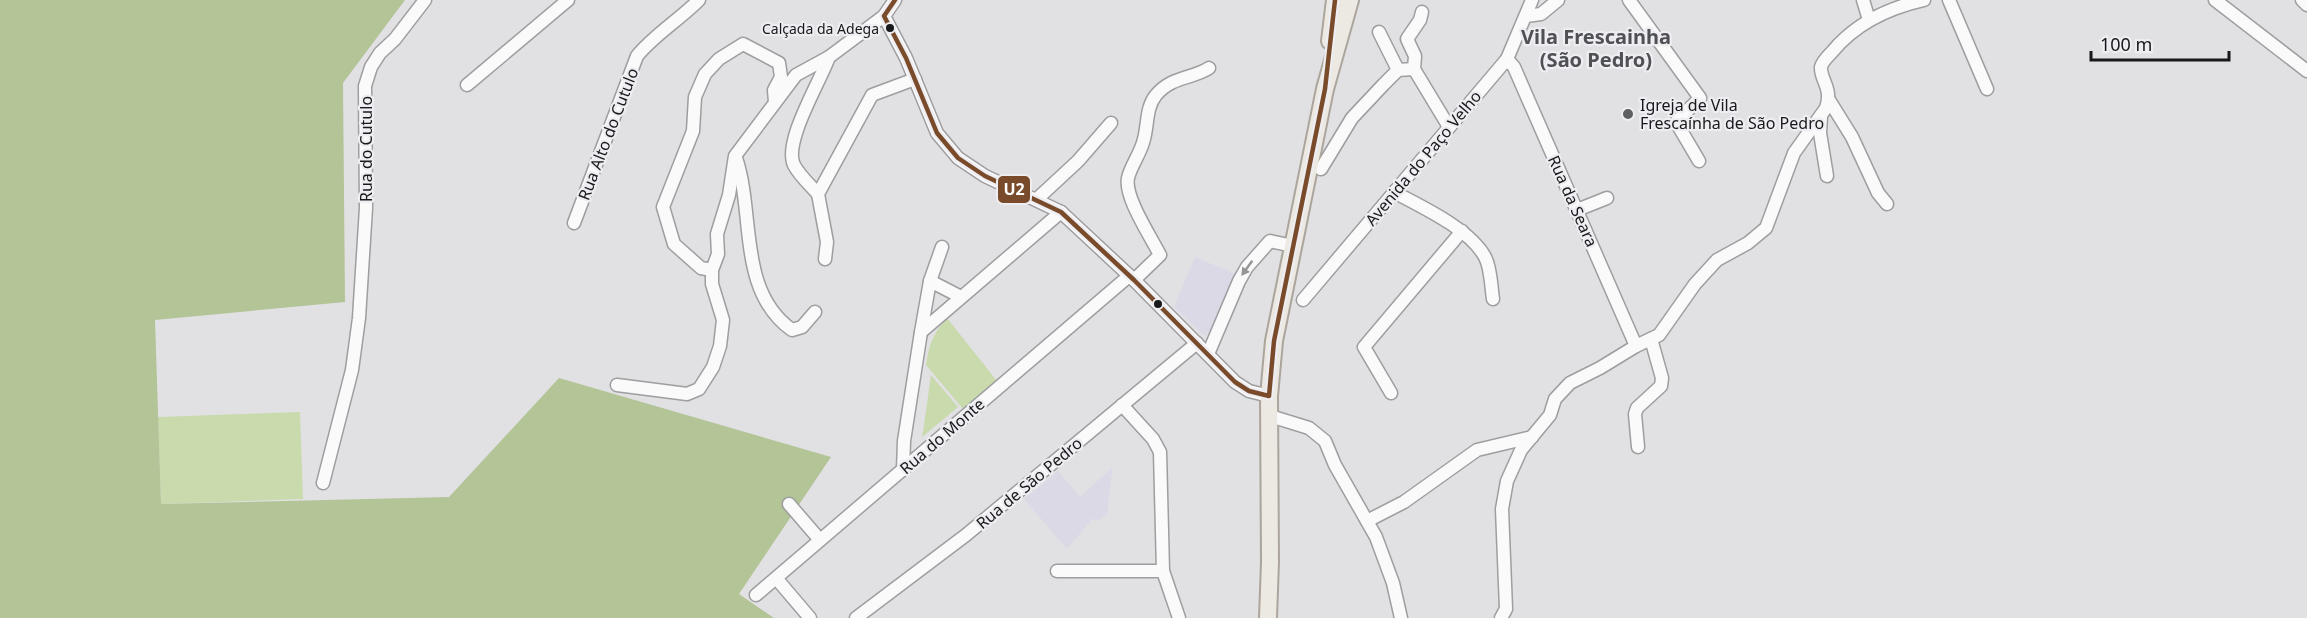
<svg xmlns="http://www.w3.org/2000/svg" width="2307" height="618" viewBox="0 0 2307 618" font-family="'Noto Sans',sans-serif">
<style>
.education{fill:#dcd9e7}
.green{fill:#c9daad}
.forest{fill:#b3c497}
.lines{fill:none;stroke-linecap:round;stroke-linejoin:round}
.minor-casing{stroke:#9e9ea0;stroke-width:15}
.major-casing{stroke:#aba59c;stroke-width:20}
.minor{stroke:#fafafb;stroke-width:12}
.major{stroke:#ece8e2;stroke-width:16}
.bus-1-casing{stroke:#ededf2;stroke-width:9}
.bus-1{stroke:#7a4b2a;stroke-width:4.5}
.oneway{fill:#949596}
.bus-dot{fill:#18191a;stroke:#ededf2;stroke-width:2}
.poi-dot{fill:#5e5f61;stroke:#ededf2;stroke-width:2}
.labels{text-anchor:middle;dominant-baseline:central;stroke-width:4.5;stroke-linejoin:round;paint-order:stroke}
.bus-label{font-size:14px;fill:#18191a;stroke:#ededf2;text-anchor:end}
.poi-label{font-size:16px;fill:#18191a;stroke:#ededf2;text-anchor:start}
.street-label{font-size:16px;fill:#18191a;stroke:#ededf2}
.quarter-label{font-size:20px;font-weight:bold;fill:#505155;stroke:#ededf2}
.line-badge{stroke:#ededf2;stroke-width:2}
.badge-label{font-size:16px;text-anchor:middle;font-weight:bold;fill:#fff}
</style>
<rect width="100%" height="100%" fill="#e1e1e4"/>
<g class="education">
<path d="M1195,257L1236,274L1217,318L1212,322L1214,325L1205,336L1174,307Z"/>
<path d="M1113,467L1107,514L1099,520L1092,519L1067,549L1024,499L1058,471L1080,497Z"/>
</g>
<g class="green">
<path d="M947,318L997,381L963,409L926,365C929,345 933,333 947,318Z"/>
<path d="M931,375L958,407L922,437L923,432Z"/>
<path d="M300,412L303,499L161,504L158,417Z"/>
</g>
<path class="forest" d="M0,0H405L343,83L345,302L155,320L161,504L449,497L559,378L831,457L739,594L774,618H0Z"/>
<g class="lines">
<defs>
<g id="minor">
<path d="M895,0L884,16L906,58L937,133L958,158L985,176L1061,212L1134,280L1235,382L1249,391L1269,396"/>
<path d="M1629,0L1700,98L1676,122L1699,161"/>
<path d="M1863,0L1869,20"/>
<path d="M1949,0L1987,89"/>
<path d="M2215,0L2307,71"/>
<path d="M2302,0L2307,5"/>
<path d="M1422,12L1420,20L1407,39L1415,56L1414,69L1449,127"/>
<path d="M1526,16L1541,14L1558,0"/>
<path d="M1379,32L1398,70"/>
<path d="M1507,59L1514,67L1636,346"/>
<path d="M467,85L568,0"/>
<path d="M1829,100L1852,137L1878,193L1887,204"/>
<path d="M1821,116L1820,133L1827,176"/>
<path d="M736,158C755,214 737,291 792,330L802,327L815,312"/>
<path d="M1321,169L1352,118L1384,84L1398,70L1414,69"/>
<path d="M1394,192C1422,207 1470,229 1485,257C1491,268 1491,286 1493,299"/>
<path d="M818,194C810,185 799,175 794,165C783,142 820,82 829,57"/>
<path d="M1037,199L1078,161L1111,123"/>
<path d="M1577,210L1607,198"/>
<path d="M574,223L637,56C654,35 679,20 699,0"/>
<path d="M825,259L827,242L818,194L872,95L915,79"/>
<path d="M712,270L701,268L674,244L663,207L693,131L695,97L705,74L719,59L743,44L779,63L781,77L774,90L775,102"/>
<path d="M1134,280L1160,255C1151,237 1124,197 1128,178C1131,165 1141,153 1144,139C1148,124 1146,107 1156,95C1172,76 1192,79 1209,68"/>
<path d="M930,281L942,247"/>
<path d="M1303,300L1507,59L1532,0"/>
<path d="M921,332L930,281L961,297"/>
<path d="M1208,354L1239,281L1247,267L1270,241L1293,246"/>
<path d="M617,385L687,394L699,389L713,367L720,346L723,320L712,284V270L718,254L717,234L729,195L735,156L796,75L829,57L884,16"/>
<path d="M1391,393L1364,347L1462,231"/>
<path d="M1122,405L1153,439L1160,452L1163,571L1179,618"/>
<path d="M1270,416L1309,428L1325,441L1335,465L1376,537L1393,583L1401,618"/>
<path d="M1638,447L1635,414L1637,408L1661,386L1662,378L1651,339"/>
<path d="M903,470L904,441L921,332L1061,212"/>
<path d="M323,483L352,370L359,318L366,208L365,86L371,67L380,53L395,39L425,0"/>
<path d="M789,504L820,540"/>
<path d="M1367,521L1404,502L1477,450L1532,437"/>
<path d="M1057,571H1163"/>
<path d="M776,578L810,618"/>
<path d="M756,595L1129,276"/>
<path d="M856,618L966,535L1197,343"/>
<path d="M1501,618L1506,609L1502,509L1507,481L1521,450L1550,415L1555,399L1570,383L1600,368L1636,346L1659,335L1695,284L1717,260L1748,243L1766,228L1794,153L1826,108C1833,88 1820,80 1821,67C1822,62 1828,56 1832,52C1856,23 1888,8 1924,0"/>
</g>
<g id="major">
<path d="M1330,41L1335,0"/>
<path d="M1268,618L1270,562L1269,396L1274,341L1325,89L1350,0"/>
</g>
</defs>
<use href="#minor" class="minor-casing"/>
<use href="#major" class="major-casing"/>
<use href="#minor" class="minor"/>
<use href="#major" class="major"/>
<defs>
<path id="bus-1" d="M895,0L884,16L906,58L937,133L958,158L985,176L1061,212L1134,280L1235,382L1249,391L1269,396L1274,341L1325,89L1335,0"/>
</defs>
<use href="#bus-1" class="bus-1-casing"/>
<use href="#bus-1" class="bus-1"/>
</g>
<defs><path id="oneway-solid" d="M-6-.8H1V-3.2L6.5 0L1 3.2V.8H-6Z" transform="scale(1.5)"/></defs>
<use class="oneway" href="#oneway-solid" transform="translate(1247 268) rotate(126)"/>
<g class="bus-dot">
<circle cx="890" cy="28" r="5"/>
<circle cx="1158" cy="304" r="5"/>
</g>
<circle class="poi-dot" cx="1628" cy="114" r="6"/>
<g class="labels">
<g class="bus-label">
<text x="879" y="28">Calçada da Adega</text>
</g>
<g class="poi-label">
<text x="1640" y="105">Igreja de Vila<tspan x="1640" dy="18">Frescaínha de São Pedro</tspan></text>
</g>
<g class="street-label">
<text transform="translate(608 134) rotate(-69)">Rua Alto do Cutulo</text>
<text transform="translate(366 149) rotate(-90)">Rua do Cutulo</text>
<text transform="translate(1423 158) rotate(-50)">Avenida do Paço Velho</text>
<text transform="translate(1573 201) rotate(66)">Rua da Seara</text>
<text transform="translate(942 436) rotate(-41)">Rua do Monte</text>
<text transform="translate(1029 483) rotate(-40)">Rua de São Pedro</text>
</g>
<g class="quarter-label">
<text x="1596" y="36">Vila Frescainha<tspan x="1596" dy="23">(São Pedro)</tspan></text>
</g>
</g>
<rect class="line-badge" x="997" y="175" width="34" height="29" rx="6" fill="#7a4b2a"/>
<g class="badge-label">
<text x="1014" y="195">U2</text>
</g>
<path d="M2091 51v9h138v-9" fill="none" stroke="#18191a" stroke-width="3"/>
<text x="2100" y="51" font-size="18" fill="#18191a" stroke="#ededf2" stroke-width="4.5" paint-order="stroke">100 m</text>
</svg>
